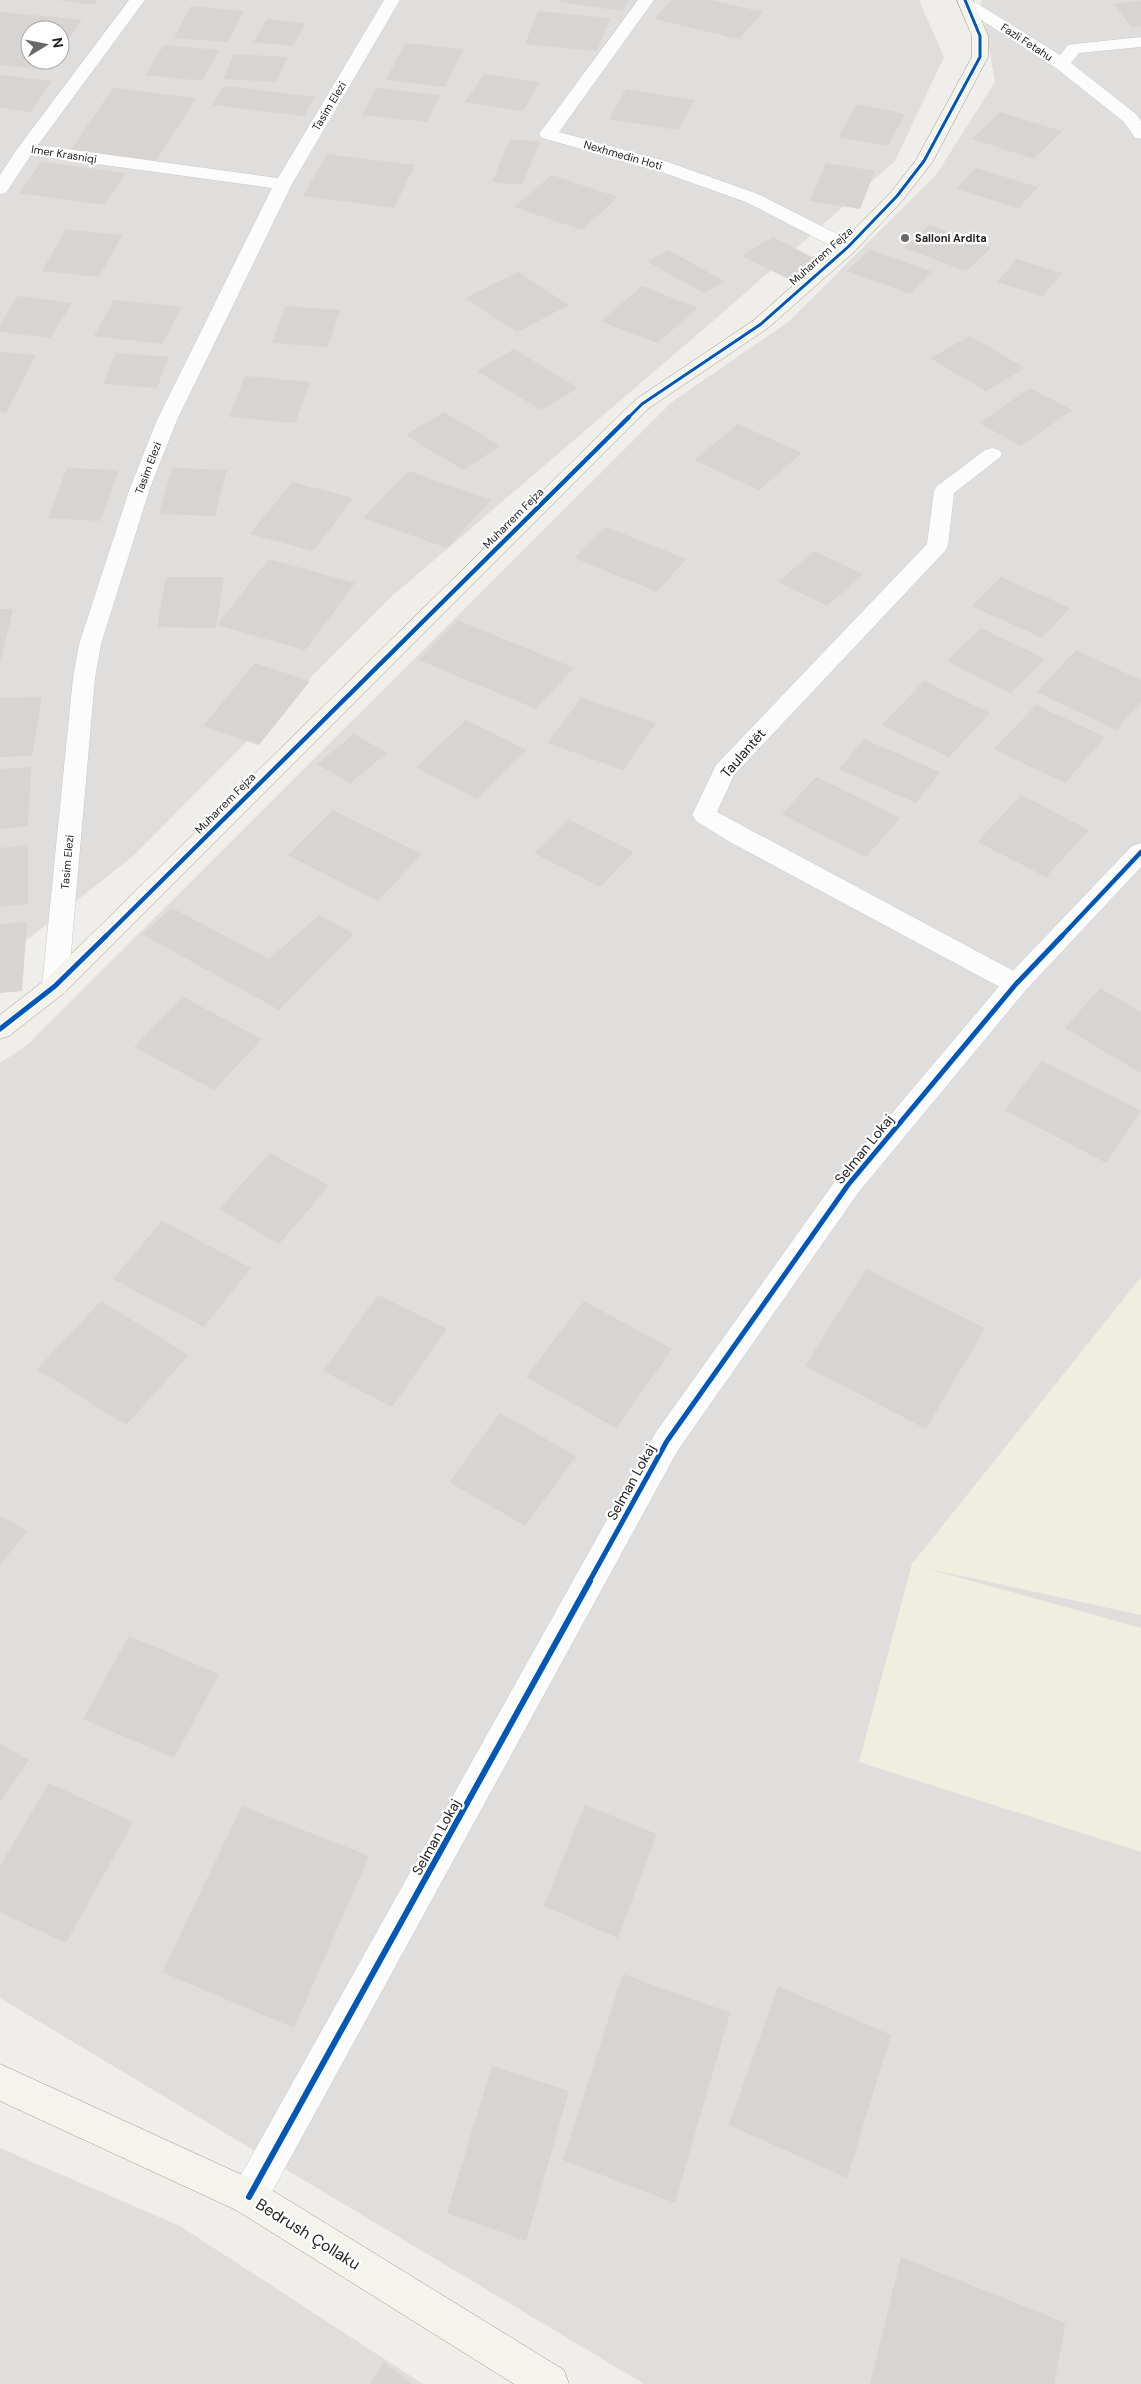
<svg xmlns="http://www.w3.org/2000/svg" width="1141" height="2384" viewBox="0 0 1141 2384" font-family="'DM Sans',sans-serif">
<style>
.residential{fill:#dfdedc;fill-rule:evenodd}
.farmland{fill:#efefdf}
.building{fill:#d7d4d2}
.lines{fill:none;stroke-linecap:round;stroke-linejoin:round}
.lane-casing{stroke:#c9c8c7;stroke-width:1}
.street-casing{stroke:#c9c8c7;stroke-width:1}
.secondary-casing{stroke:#999a82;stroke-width:1}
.lane{fill:#fdfcfc;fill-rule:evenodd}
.street{fill:#fdfcfc;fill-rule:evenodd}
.secondary{fill:#f4f4ed;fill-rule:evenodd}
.cycleway-far3-casing{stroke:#fff;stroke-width:5}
.cycleway-far2-casing{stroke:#fff;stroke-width:7}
.cycleway-far1-casing{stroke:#fff;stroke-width:8}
.cycleway-casing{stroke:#fff;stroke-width:9}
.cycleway-far3{stroke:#0057b8;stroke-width:3}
.cycleway-far2{stroke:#0057b8;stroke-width:4.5}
.cycleway-far1{stroke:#0057b8;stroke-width:5}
.cycleway{stroke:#0057b8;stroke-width:6}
.poi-dot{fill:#6a6968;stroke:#fff;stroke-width:2}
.labels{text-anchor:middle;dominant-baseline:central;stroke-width:4.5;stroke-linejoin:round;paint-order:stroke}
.far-street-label{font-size:11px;fill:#222;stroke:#fff}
.far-poi-label{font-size:11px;font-weight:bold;fill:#222;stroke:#fff;text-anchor:start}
.street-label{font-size:14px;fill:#222;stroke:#fff}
.near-street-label{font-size:16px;fill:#222;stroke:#fff}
</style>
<rect width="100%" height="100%" fill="#f0eeeb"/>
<g class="residential">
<path d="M0,0H919L944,57L895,161L719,316L391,597L132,857L0,961ZM30,30H60V60H30Z"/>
<path d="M981,0H1141V2384H644L0,1998V1063L27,1045L673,401L787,323L936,175L995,82Z"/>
<path d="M0,2148L180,2226L423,2384H0Z"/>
</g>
<path class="farmland" d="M1141,1277V1615L925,1568L1141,1628V1852L859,1762L912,1564Z"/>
<g class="building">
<path d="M57,0H98L94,5Z"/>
<path d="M561,0H629L622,11L560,2Z"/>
<path d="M672,0H711L763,12L739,39L654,19Z"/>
<path d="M1141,1V26L1131,27L1114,4Z"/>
<path d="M191,6L244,11L228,42L174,38Z"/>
<path d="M538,11L610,18L597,51L525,44Z"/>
<path d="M0,12L82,20L60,51V30H30V60H53L46,70L0,65Z"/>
<path d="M267,19L306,23L293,46L253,42Z"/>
<path d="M405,43L464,49L445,87L386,80Z"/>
<path d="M164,45L219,50L202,81L145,75Z"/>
<path d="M234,54L287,57L277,82L223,79Z"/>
<path d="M484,74L540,82L523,111L465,102Z"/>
<path d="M0,75L52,81L31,112L0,108Z"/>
<path d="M224,86L315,97L304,116L212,105Z"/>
<path d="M113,88L196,98L156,161L70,151Z"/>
<path d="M376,88L440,95L427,122L362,115Z"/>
<path d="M626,89L695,100L678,130L609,119Z"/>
<path d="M857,104L905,114L888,146L838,137Z"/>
<path d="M1000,112L1062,131L1034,159L972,139Z"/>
<path d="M510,139L540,142L522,185L492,182Z"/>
<path d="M327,154L415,165L394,208L303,196Z"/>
<path d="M42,162L126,173L104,205L19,193Z"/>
<path d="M826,163L875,171L860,209L810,201Z"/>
<path d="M976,168L1038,187L1019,208L956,189Z"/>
<path d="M552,175L618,197L582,230L514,207Z"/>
<path d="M930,225L991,248L966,271L904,248Z"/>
<path d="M66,229L122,235L99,277L42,271Z"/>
<path d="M773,237L818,260L788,279L742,256Z"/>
<path d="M668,250L724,281L704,293L648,262Z"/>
<path d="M870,250L933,272L910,294L847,271Z"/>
<path d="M1017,259L1062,273L1043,296L997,282Z"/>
<path d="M518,272L569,305L517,332L465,298Z"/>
<path d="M642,286L698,308L657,343L601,321Z"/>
<path d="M18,296L72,303L50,338L0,332V324Z"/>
<path d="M114,300L182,307L162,344L94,336Z"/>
<path d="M285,306L340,310L328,347L272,343Z"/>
<path d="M970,336L1025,368L986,391L930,358Z"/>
<path d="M514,349L578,388L541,410L477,371Z"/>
<path d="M0,352L36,355L6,413L0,412Z"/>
<path d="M116,353L168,357L157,388L103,384Z"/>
<path d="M245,376L310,382L295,423L229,417Z"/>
<path d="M1030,388L1072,410L1021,446L979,423Z"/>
<path d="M444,412L500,446L463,470L406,435Z"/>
<path d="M738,424L802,453L759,490L694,460Z"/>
<path d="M67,468L119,470L100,521L48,518Z"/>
<path d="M172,468L227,470L215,516L159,514Z"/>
<path d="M409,471L491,500L447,548L363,518Z"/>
<path d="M292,482L353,498L313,551L250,534Z"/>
<path d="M606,527L686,559L657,592L575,558Z"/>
<path d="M814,551L863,574L827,606L778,582Z"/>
<path d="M269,559L355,583L305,650L217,625Z"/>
<path d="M166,577H224L216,628L157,627Z"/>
<path d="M1001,577L1070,608L1042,638L972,606Z"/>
<path d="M0,609H13L0,663Z"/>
<path d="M458,620L506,640L574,668L536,709L419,660Z"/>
<path d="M981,628L1045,659L1011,693L947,661Z"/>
<path d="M1076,650L1141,680V702L1116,730L1037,692Z"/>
<path d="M255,663L310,681L259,745L203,726Z"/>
<path d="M924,681L990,713L949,757L882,725Z"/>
<path d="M42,697L32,756L0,757V698Z"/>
<path d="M581,698L656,723L623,770L547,743Z"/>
<path d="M1036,705L1105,737L1065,783L994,749Z"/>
<path d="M466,720L527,750L477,799L416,767Z"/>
<path d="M354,734L387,753L350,783L317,764Z"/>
<path d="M864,739L940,772L916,803L839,769Z"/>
<path d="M31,767L28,826L0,829V769Z"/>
<path d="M816,777L900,818L866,857L782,814Z"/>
<path d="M1021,795L1089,830L1046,877L977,842Z"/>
<path d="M333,810L422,854L378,901L288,855Z"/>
<path d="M568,819L634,852L600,887L534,853Z"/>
<path d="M28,845V904L0,907V848Z"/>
<path d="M172,908L269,959L319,915L354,934L279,1010L142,934Z"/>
<path d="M27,922L22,991L0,993V924Z"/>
<path d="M1100,988L1141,1012V1073L1065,1028Z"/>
<path d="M183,997L262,1039L214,1090L134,1047Z"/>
<path d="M1042,1061L1141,1111L1106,1163L1005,1110Z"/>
<path d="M270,1153L329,1186L279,1244L219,1209Z"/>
<path d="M162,1221L251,1268L204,1327L113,1279Z"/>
<path d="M866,1269L985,1328L926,1429L805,1366Z"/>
<path d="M378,1295L447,1329L392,1407L323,1371Z"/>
<path d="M101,1301L189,1355L126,1425L37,1369Z"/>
<path d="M584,1301L672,1349L616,1428L526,1377Z"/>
<path d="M500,1413L576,1456L525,1526L449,1482Z"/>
<path d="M0,1516L27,1531L0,1565Z"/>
<path d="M129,1636L219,1674L174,1758L83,1719Z"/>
<path d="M0,1744L29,1760L0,1802Z"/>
<path d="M49,1783L133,1822L66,1943L0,1912V1866Z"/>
<path d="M585,1805L657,1834L618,1938L544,1906Z"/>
<path d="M242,1806L369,1856L294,2028L162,1972Z"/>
<path d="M623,1974L730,2013L675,2203L563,2160Z"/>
<path d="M778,1986L891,2035L847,2178L729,2125Z"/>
<path d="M492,2066L569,2091L526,2241L447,2213Z"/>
<path d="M901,2257L1066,2323L1054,2384H870Z"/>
<path d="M384,2362L412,2384H370Z"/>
</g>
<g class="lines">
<defs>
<path id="lane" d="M992,448L999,450L1002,454L999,458L954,493L948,546L945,551L734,775L717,812L1025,977L1029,984L1025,991L1016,994L1007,991L728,841L696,821L692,815L716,765L927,544L934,491L937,486L985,450Z"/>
<g id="street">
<path d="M129,0H145L38,145L278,178L384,0H400L292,184L177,420L150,488L101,644L95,678L68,986L64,993L55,996L46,993L42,986L73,678L79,644L130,488L157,420L272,188L31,155L6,193L0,194V175L17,149Z"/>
<path d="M638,0H654L559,132L665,161L758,194L855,243L857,247L855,251H841L746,202L653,169L542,138L539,134L542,130Z"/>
<path d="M969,0L975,2L1060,55L1068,45L1074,44L1141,37V47L1079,53L1071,63L1136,114L1141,121V139L1135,138L1124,122L1056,68L963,8L961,5L963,2Z"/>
<path d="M1141,843V867L1025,991L858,1193L678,1450L262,2210L249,2216L236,2210L230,2197L236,2184L656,1432L838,1177L1007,977L1132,846Z"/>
</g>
<g id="secondary">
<path d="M957,0H973L988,36V57L933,161L903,200L855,251L768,328L649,408L64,993L9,1036L0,1039V1015L46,979L635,400L754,320L841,243L891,192L916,160L972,57V36Z"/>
<path d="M0,2064L262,2184L564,2370L569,2384H514L236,2210L0,2101Z"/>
</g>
</defs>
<use href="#lane" class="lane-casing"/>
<use href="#street" class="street-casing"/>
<use href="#secondary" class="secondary-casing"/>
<use href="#lane" class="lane"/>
<use href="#street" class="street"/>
<use href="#secondary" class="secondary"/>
<defs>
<path id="cycleway-far3" d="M628,418L642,404L761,324L848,247L897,196L924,161L980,57V36L965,0"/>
<g id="cycleway-far2">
<path d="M105,937L629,417"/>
<path d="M1061,937L1141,852"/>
</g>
<g id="cycleway-far1">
<path d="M0,1029L55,986L106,936"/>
<path d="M589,1582L667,1441L848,1185L1016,984L1062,936"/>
</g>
<path id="cycleway" d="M249,2197L590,1581"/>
</defs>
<use href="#cycleway-far3" class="cycleway-far3-casing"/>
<use href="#cycleway-far2" class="cycleway-far2-casing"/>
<use href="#cycleway-far1" class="cycleway-far1-casing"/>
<use href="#cycleway" class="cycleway-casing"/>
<use href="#cycleway-far3" class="cycleway-far3"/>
<use href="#cycleway-far2" class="cycleway-far2"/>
<use href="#cycleway-far1" class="cycleway-far1"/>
<use href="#cycleway" class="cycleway"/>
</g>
<circle class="poi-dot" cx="905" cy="238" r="5"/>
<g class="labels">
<g class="far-street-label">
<text transform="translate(1027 42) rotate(33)">Fazli Fetahu</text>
<text transform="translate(329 106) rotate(-59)">Tasim Elezi</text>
<text transform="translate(64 154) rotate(9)">Imer Krasniqi</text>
<text transform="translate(623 155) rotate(16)">Nexhmedin Hoti</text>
<text transform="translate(821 256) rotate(-42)">Muharrem Fejza</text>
<text transform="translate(148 468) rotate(-69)">Tasim Elezi</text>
<text transform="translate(513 518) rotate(-45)">Muharrem Fejza</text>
<text transform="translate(225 803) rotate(-45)">Muharrem Fejza</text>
<text transform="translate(67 862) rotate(-85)">Tasim Elezi</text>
</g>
<g class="far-poi-label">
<text x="915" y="238">Salloni Ardita</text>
</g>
<g class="street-label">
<text transform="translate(743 753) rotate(-49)">Taulantët</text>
<text transform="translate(864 1149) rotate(-51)">Selman Lokaj</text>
<text transform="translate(631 1482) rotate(-61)">Selman Lokaj</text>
<text transform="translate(436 1837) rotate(-61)">Selman Lokaj</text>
</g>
<g class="near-street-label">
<text transform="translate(308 2234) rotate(32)">Bedrush Çollaku</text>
</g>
</g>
<g transform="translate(45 45) rotate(80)"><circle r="24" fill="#ffffff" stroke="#a7a7a7"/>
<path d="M0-4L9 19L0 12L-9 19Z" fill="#6a6968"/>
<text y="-8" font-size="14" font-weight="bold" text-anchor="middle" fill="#222222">N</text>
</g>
</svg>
